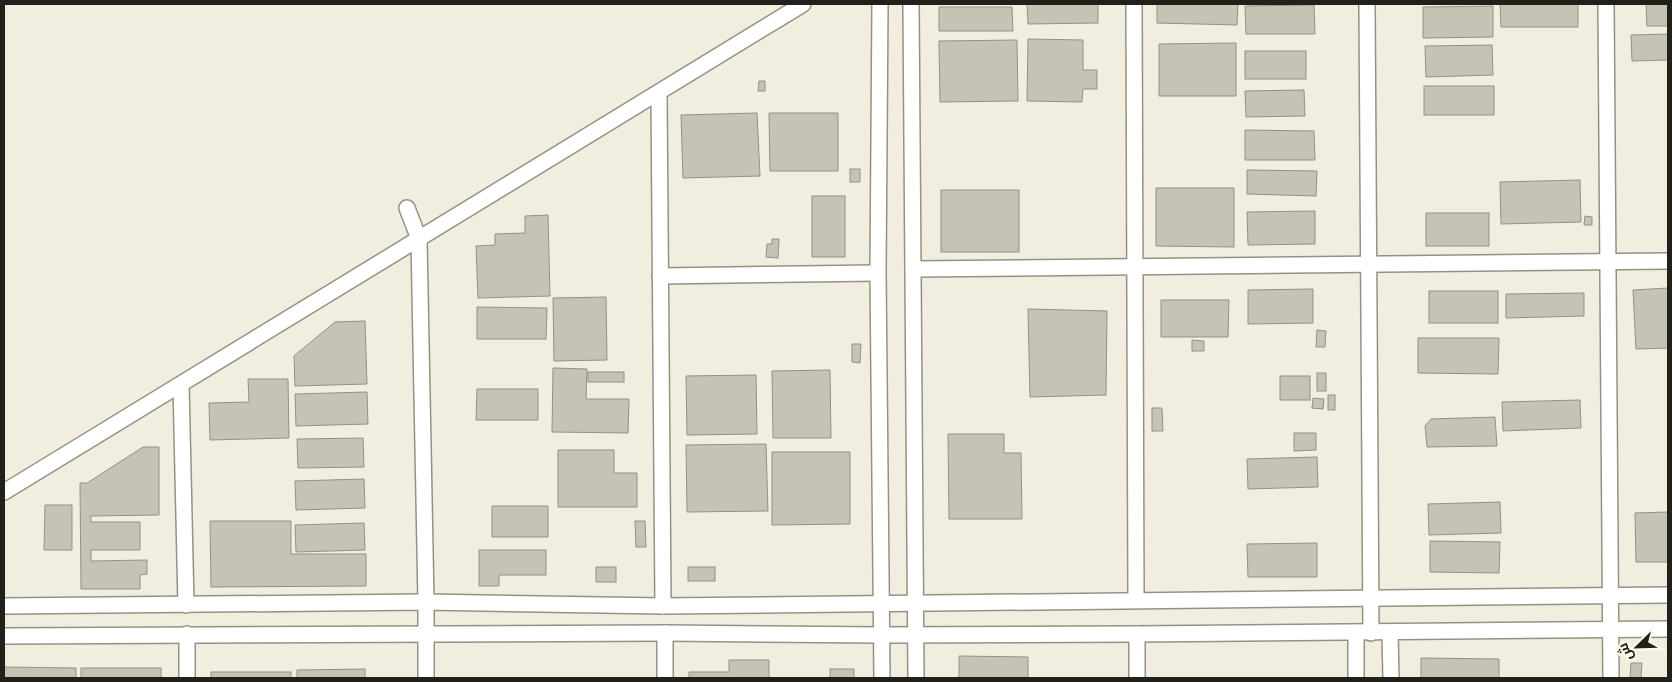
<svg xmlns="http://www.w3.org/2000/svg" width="1672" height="682" viewBox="0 0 1672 682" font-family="'Zilla Slab',Cairo,serif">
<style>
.building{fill:#c5c3b5;stroke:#939183}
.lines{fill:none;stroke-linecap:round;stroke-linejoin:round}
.minor-casing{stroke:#959285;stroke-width:18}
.minor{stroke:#fff;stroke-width:15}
</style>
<rect width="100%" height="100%" fill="#f1eedf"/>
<g class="building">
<path d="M1027,4H1098V23L1028,24Z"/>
<path d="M1157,4H1238L1237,25L1157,23Z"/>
<path d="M1500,4H1578V27H1501Z"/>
<path d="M1646,4H1668V26H1647Z"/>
<path d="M1314,5L1315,34H1246L1245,6Z"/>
<path d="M1493,6V37L1423,38V7Z"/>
<path d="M939,7H1012L1013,31H939Z"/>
<path d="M1668,34V60L1632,61L1631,35Z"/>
<path d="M1028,39L1083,40V70H1097V89H1083L1082,102L1027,101Z"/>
<path d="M1017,40L1018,101L940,102L939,41Z"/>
<path d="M1236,43V96H1159V44Z"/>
<path d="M1492,45L1493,75L1426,77L1425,46Z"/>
<rect x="1245" y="51" width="61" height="28"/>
<path d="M759,81H765V91H758Z"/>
<rect x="1424" y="86" width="70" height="29"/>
<path d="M1304,90L1305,116L1246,117L1245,91Z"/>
<path d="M757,113L760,176L683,178L681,115Z"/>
<path d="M769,113H838V171H770Z"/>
<path d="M1245,130L1314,131L1315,160H1245Z"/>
<rect x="850" y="169" width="10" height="13"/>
<path d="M1247,170L1317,171L1316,196L1247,194Z"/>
<path d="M1580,180L1581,222L1501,224L1500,182Z"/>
<path d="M1156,188H1234V247L1156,246Z"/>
<rect x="941" y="190" width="78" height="62"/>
<rect x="812" y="196" width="33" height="61"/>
<path d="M1315,211V244L1248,245L1247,212Z"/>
<rect x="1426" y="213" width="63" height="33"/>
<path d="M548,215L550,296L478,298L476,246L495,245V234L525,233V216Z"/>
<path d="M1585,216L1592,217V225H1584Z"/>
<path d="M772,239H779L778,258L766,257L767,244H772Z"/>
<path d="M1668,288V348L1636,349L1633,290Z"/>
<path d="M1313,289V323L1248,324V290Z"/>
<rect x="1429" y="291" width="69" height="32"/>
<path d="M1584,293V316L1506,318V294Z"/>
<path d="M606,297L607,360L554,361L553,298Z"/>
<path d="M1161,300H1229L1228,337H1161Z"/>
<path d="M477,307L547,308L546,339H477Z"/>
<path d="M1028,309L1107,311L1106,395L1030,397Z"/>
<path d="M365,321L367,384L295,386L294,356L335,322Z"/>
<path d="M1317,330L1326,331L1325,347H1316Z"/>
<path d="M1418,338H1499L1498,374L1418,373Z"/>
<path d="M1192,340L1204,341V351H1192Z"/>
<path d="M852,344H861L860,363L852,362Z"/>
<path d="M553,368L587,369L586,399H629L628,433L552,432Z"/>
<path d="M830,370L831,438H773L772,371Z"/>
<rect x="588" y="372" width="36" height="10"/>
<rect x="1317" y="373" width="9" height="18"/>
<path d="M756,375L757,434L687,435L686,376Z"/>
<rect x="1280" y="376" width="30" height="24"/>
<path d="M248,379H288L289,438L210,440L209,403L249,402Z"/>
<path d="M477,389H538V420H476Z"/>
<path d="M367,392L368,424L296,426L295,394Z"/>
<rect x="1328" y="395" width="7" height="15"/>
<path d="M1313,398L1324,399L1323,409L1312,408Z"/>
<path d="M1580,400L1581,428L1503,431L1502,402Z"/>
<path d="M1152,408H1162L1163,431H1152Z"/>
<path d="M1495,417L1497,446L1427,447L1425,426L1431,419Z"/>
<path d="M1294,433H1316V450L1294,451Z"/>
<path d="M948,434H1004V453H1021L1022,519H949Z"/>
<path d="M363,438L364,467L298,468L297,439Z"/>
<path d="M766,444L768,511L687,512L686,445Z"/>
<path d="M143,447H159V515L91,516V522H140V550H91V561L147,560V574L140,575V589H81L80,483H87Z"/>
<path d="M558,450H614V473H637V507H558Z"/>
<path d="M772,452H850V524L772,525Z"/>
<path d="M1317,457L1318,487L1248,489L1247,459Z"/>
<path d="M364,479L365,508L296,510L295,481Z"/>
<path d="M1500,502L1501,533L1429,535L1428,504Z"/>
<path d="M45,505H72V550H44Z"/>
<rect x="492" y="506" width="56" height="31"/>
<path d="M1668,512V562H1636L1635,513Z"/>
<path d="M210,521H291V554H366V586L211,587Z"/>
<path d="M635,521H645L646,547H636Z"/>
<path d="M364,523L365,550L296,552L295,525Z"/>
<path d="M1430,541L1500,542L1499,573L1430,572Z"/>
<path d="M1317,543V577H1248L1247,544Z"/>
<path d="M479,550H546V575H499V586H479Z"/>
<rect x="596" y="567" width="20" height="15"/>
<rect x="688" y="567" width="27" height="14"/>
<path d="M959,656L1028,657V678H959Z"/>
<path d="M1421,658L1499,659V678H1421Z"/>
<path d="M729,660H769V678H689V672H729Z"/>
<path d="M1631,663H1642L1641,678H1630Z"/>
<path d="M4,667L76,668V678H4Z"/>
<rect x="81" y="668" width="80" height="10"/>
<path d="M365,669V678H297V670Z"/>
<rect x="830" y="669" width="24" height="9"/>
<rect x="211" y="672" width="80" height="6"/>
</g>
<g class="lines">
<defs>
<g id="minor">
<path d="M880,4L878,273L882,678"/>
<path d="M911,4L916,678"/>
<path d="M1134,4L1136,600"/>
<path d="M1367,4L1371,633"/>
<path d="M1606,4L1611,678"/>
<path d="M659,93L663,606"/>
<path d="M407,208L419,239L426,602V678"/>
<path d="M913,269L1668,261"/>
<path d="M660,276L878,273"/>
<path d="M181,385L186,605"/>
<path d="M4,492L803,4"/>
<path d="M4,606L426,602L663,606L1668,595"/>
<path d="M665,633V678"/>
<path d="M1356,633V678"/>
<path d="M1390,633L1391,678"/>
<path d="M187,634V678"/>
<path d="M1137,634V678"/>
<path d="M4,636L665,633L882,635L1137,634L1668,629"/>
</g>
</defs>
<use href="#minor" class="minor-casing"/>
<use href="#minor" class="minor"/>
</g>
<rect width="1672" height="682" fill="none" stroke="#21201b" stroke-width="10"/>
<g transform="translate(1637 647) rotate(247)" stroke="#fefbed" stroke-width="4" paint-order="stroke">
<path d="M0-4L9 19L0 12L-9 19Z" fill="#21201b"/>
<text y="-8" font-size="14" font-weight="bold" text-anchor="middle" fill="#21201b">ش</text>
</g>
</svg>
